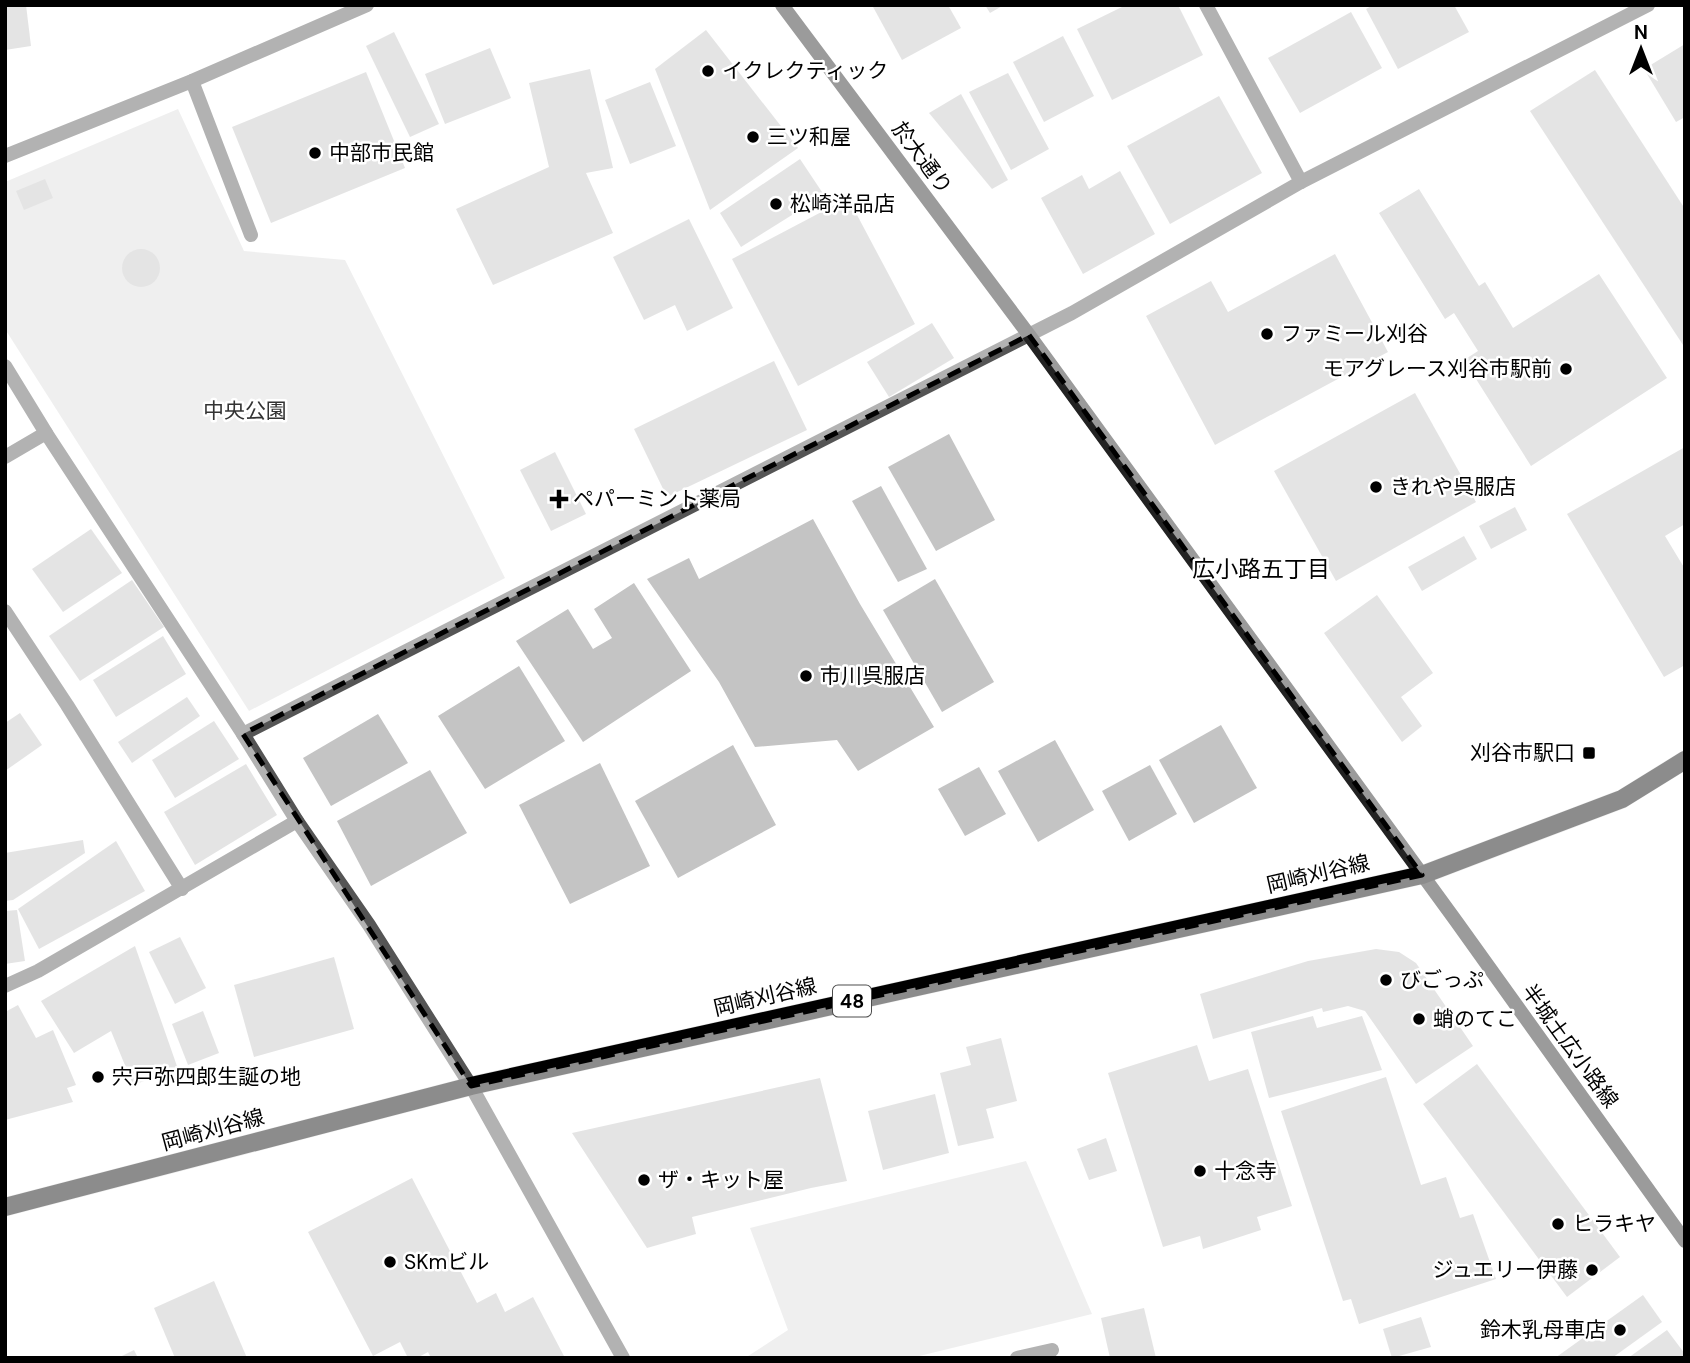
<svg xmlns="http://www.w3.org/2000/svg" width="1690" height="1363" viewBox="0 0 1690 1363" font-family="'DM Sans','Noto Sans JP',sans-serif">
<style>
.green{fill:#dcdcdc}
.building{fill:#c4c4c4}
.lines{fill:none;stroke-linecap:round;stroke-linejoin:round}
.primary-casing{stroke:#dbdbdb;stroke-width:19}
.lane{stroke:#555;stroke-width:14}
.street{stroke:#555;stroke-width:14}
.secondary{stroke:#222;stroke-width:14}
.primary{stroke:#000;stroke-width:18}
.marked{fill:none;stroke:#000;stroke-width:5;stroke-dasharray:14 9;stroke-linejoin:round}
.poi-dot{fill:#000;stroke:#fff;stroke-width:2.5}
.labels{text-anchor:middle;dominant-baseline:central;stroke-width:5;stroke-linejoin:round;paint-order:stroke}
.shield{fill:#fff;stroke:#4c4c4c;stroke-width:2}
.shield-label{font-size:19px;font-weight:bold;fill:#000}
.poi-label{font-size:21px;fill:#000;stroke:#fff;text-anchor:start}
.street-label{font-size:21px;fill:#000;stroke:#fff}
.park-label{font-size:21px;fill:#333;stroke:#fff}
.neighbourhood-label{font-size:23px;fill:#000;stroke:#fff}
</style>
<rect width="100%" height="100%" fill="#fff"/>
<g class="green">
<path d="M178,109L244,251L345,260L505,578L249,711L5,329V182Z"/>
<path d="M1026,1161L1092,1314L911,1358H745L788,1330L750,1228Z"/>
</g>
<g class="building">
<path d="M5,5H26L31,46L5,50Z"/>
<path d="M872,5H948L961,28L902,60Z"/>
<path d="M985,5H1004L990,13Z"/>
<path d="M1126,5H1178L1203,55L1112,100L1077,29Z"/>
<path d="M1373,5H1454L1469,32L1398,69L1366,9Z"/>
<path d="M1351,12L1382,68L1300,113L1268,58Z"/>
<path d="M706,30L798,148L710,210L655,69Z"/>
<path d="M394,32L439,124L410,137L366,46Z"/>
<path d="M1063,36L1094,96L1044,122L1013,62Z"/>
<path d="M1685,44V117L1676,122L1644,69Z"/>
<path d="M490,48L511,98L445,124L425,74Z"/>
<path d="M590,69L613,168L586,173L613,233L493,285L456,209L549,167L529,83Z"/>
<path d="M1595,70L1685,209V348L1530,111Z"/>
<path d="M366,72L405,168L271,223L232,127Z"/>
<path d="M1008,73L1049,149L1011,170L969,92Z"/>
<path d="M650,82L676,146L630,164L605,100Z"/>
<path d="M961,94L1008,180L992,189L929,113Z"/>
<path d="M1219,96L1262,173L1170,224L1127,146Z"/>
<path d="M800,159L824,195L741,247L720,213Z"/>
<path d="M1120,171L1155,234L1083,274L1041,198L1082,175L1089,189Z"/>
<path d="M45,179L53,198L24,210L16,191Z"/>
<path d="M1419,189L1479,286L1485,282L1513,328L1599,274L1667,378L1531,466L1464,360L1478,351L1454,313L1445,319L1379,213Z"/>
<path d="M848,198L915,324L798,386L732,259Z"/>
<path d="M689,219L733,308L687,331L675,305L644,320L613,257Z"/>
<circle cx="141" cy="268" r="19"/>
<path d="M1335,254L1388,352L1215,445L1146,316L1211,281L1228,312Z"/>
<path d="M932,323L954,358L889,397L867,362Z"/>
<path d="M774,361L807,430L667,497L634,429Z"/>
<path d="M1415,393L1476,502L1336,581L1274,471Z"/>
<path d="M949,434L995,520L936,551L888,467Z"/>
<path d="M1685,447V524L1665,536L1685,569V665L1664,677L1567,514Z"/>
<path d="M555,452L586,514L551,531L520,470Z"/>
<path d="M881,486L927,569L898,582L852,501Z"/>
<path d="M1515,507L1527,530L1491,549L1479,526Z"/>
<path d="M813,519L860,604L934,727L858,771L837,740L755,747L719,682L647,579L689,558L699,579Z"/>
<path d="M91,529L122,573L63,612L32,569Z"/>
<path d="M1464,536L1477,559L1422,591L1408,567Z"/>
<path d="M935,579L994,682L942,712L883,610Z"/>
<path d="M132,580L164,627L80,681L49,636Z"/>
<path d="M634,583L691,671L583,742L516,641L568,609L593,649L612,638L594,609Z"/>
<path d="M1377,595L1433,673L1401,697L1422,726L1402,742L1324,633Z"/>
<path d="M163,636L186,674L116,717L93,680Z"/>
<path d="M519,666L565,741L485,789L438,716Z"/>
<path d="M187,697L200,716L132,763L118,742Z"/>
<path d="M20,713L42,745L5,771V723Z"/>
<path d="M378,714L408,763L331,806L303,758Z"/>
<path d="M214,721L239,759L175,798L152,760Z"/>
<path d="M1221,725L1257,788L1194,823L1159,760Z"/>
<path d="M1055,740L1094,810L1038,842L998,771Z"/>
<path d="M733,745L776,825L678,878L635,801Z"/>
<path d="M600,763L650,866L570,904L519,805Z"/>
<path d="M246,764L277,815L195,865L164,812Z"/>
<path d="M1150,765L1177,814L1129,841L1102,791Z"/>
<path d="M979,767L1006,814L965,836L938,789Z"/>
<path d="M430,770L467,833L371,886L337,821Z"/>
<path d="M83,840L85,853L13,900L5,901V853Z"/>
<path d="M116,841L145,891L39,949L18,909Z"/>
<path d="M17,910L25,961L5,964V911Z"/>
<path d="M180,937L206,988L175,1004L149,952Z"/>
<path d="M135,946L178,1069L133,1085L111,1031L74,1053L41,1001Z"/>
<path d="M1376,949L1399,952L1416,963L1473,1046L1416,1084L1365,1011L1348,1006L1323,1012L1322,1008L1213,1039L1200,994L1308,961Z"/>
<path d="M334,957L354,1029L254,1057L234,985Z"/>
<path d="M18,1005L36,1038L53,1030L76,1085L67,1088L73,1102L5,1120V1012Z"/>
<path d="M203,1011L219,1053L188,1065L172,1024Z"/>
<path d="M1313,1016L1317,1028L1362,1016L1382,1070L1269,1098L1251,1032Z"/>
<path d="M1001,1038L1017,1101L986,1109L994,1138L958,1146L940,1073L971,1065L966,1047Z"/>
<path d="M1197,1045L1209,1081L1248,1069L1292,1206L1257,1217L1261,1230L1203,1249L1200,1236L1163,1247L1108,1073Z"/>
<path d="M1477,1064L1620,1257L1567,1297L1423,1104Z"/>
<path d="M1386,1077L1421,1185L1446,1177L1460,1218L1473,1214L1496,1279L1359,1324L1351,1299L1343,1301L1281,1111Z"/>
<path d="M820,1078L847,1181L811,1188L692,1217L696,1234L647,1248L572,1133Z"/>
<path d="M935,1094L949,1153L883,1170L868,1111Z"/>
<path d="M1106,1138L1117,1171L1089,1180L1077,1149Z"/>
<path d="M412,1178L477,1303L496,1293L505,1312L533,1297L565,1358H431L428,1352L417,1358H408L400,1342L373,1356L308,1232Z"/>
<path d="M214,1281L247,1358H175L154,1308Z"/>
<path d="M1643,1295L1662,1322L1612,1358H1555Z"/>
<path d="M1144,1308L1156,1358H1110L1101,1318Z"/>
<path d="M1421,1317L1431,1347L1392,1358L1383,1329Z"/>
<path d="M1667,1330L1685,1354V1358H1628Z"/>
<path d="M134,1350L138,1358H118Z"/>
</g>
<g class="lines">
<defs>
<path id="primary" d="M5,1207L471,1086L1422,875L1622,799L1685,760"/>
</defs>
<use href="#primary" class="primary-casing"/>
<path class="lane" d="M1017,1358L1052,1350"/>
<g class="street">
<path d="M1206,5L1301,182"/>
<path d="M192,81L251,235"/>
<path d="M5,156L192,81L367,5"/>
<path d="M5,366L46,433L243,734L297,821L369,925L471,1086L623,1358"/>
<path d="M5,457L46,433"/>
<path d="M5,611L67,705L182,889"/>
<path d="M243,734L1072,313L1301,182L1648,5"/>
<path d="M5,986L38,971L297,821"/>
</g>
<path class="secondary" d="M782,5L1029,335L1456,921L1685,1241"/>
<use href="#primary" class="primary"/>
</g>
<path d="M0 0H1690V1363H0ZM1029,335L1422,875L471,1086L243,734Z" fill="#fff" fill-opacity=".55" fill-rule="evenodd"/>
<path class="marked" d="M1029,335L1422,875L471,1086L243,734Z"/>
<g class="poi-dot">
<circle cx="708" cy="71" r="7"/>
<circle cx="753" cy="137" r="7"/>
<circle cx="315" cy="153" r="7"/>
<circle cx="776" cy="204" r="7"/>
<circle cx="1267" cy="334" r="7"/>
<circle cx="1566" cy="369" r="7"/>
<circle cx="1376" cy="487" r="7"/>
<path d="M555.5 488.5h7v7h7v7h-7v7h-7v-7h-7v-7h7z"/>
<circle cx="806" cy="676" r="7"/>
<rect x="1582" y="746" width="14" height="14" rx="3.5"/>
<circle cx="1386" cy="980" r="7"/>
<circle cx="1419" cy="1019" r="7"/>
<circle cx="98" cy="1077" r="7"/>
<circle cx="1200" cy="1171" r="7"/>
<circle cx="644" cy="1180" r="7"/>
<circle cx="1558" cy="1224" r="7"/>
<circle cx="390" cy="1262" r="7"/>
<circle cx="1592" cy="1270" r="7"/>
<circle cx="1620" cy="1330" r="7"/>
</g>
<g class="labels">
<rect class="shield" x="833" y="985.5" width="38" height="31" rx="5"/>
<g class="shield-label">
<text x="852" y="1001">48</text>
</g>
<g class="poi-label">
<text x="722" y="71">イクレクティック</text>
<text x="767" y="137">三ツ和屋</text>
<text x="329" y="153">中部市民館</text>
<text x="790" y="204">松崎洋品店</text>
<text x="1281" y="334">ファミール刈谷</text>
<text x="1552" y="369" text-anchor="end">モアグレース刈谷市駅前</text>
<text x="1390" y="487">きれや呉服店</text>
<text x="573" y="499">ペパーミント薬局</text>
<text x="820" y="676">市川呉服店</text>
<text x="1575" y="753" text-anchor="end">刈谷市駅口</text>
<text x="1400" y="980">びごっぷ</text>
<text x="1433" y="1019">蛸のてこ</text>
<text x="112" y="1077">宍戸弥四郎生誕の地</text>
<text x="1214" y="1171">十念寺</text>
<text x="658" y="1180">ザ・キット屋</text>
<text x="1572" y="1224">ヒラキヤ</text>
<text x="404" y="1262">SKmビル</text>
<text x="1578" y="1270" text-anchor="end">ジュエリー伊藤</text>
<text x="1606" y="1330" text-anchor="end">鈴木乳母車店</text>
</g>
<g class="street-label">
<text transform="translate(922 158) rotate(53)">於大通り</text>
<text transform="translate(1318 874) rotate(-13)">岡崎刈谷線</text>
<text transform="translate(765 997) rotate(-13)">岡崎刈谷線</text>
<text transform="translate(1570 1046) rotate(54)">半城土広小路線</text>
<text transform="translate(213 1130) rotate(-15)">岡崎刈谷線</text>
</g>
<g class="park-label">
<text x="245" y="411">中央公園</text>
</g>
<g class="neighbourhood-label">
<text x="1261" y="569">広小路五丁目</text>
</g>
</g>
<rect width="1690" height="1363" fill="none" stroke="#000000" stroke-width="14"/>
<g transform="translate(1641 49)" stroke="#ffffff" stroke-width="5" paint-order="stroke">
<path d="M0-5L12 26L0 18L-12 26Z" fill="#000000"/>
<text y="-10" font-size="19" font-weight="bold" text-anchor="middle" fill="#000000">N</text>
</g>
</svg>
